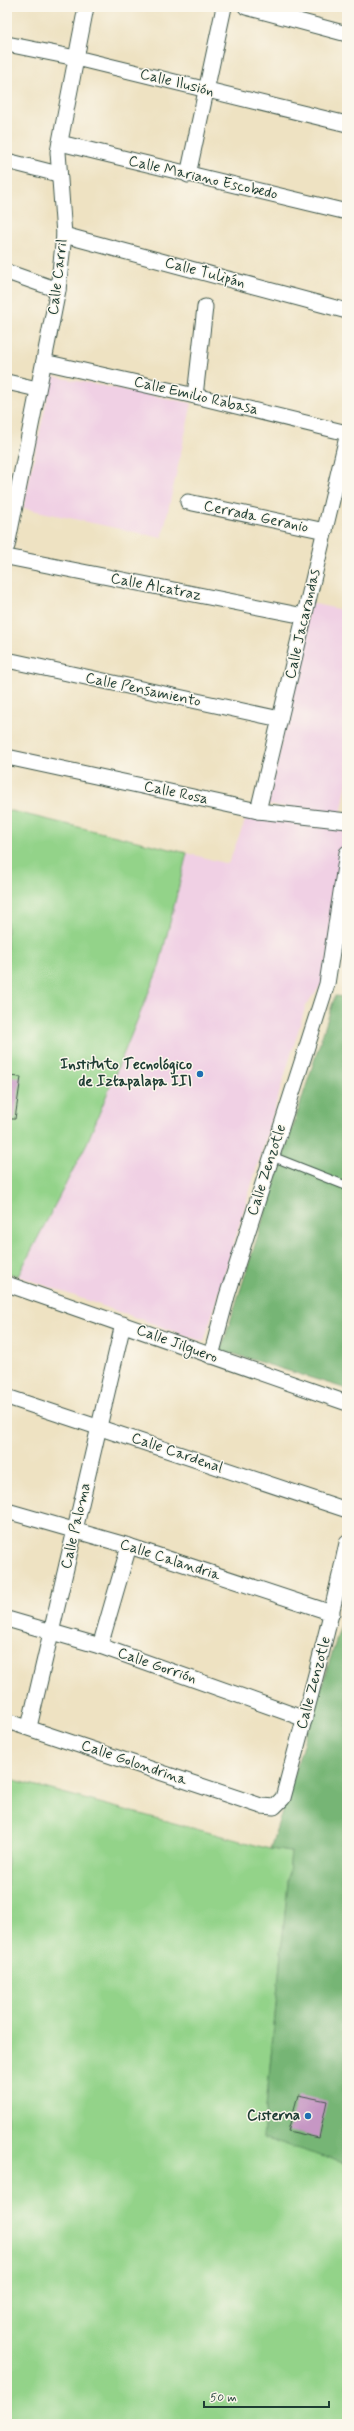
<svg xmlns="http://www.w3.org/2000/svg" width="354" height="2431" viewBox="0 0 354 2431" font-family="Mynerve,sans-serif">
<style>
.built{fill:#f0d0e4}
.green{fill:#93d389;stroke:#59885e}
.forest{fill:#76b575;stroke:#4a7954}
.building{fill:#c697c4}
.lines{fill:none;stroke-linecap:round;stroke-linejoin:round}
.service-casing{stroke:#3e5649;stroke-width:10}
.minor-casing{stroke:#3e5649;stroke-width:17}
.service{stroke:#fff;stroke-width:8}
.minor{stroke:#fff;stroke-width:15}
.poi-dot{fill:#1f6fb2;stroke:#fbf7ec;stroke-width:1.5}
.labels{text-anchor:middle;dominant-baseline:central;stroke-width:3;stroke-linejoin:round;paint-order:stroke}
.street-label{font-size:15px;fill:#1f3d34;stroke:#fbf7ec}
.poi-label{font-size:15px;font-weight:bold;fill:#1f3d34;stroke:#fbf7ec;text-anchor:end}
</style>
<rect width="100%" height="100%" fill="#fbf7ec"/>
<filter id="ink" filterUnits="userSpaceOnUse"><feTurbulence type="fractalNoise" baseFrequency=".025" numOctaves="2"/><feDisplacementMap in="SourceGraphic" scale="8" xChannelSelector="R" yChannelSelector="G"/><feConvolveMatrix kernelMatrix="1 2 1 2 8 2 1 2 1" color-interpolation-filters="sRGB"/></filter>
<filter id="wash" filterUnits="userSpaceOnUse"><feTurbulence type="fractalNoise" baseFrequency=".012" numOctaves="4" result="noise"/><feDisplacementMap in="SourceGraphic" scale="16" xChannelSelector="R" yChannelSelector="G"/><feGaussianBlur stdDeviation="0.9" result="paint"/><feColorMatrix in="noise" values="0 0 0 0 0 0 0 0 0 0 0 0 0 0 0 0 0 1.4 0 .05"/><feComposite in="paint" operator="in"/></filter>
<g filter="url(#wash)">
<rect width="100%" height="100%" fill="#eee2c2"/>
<g class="built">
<path d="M52,376L192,403L162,538L23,508Z"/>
<path d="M310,603L347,611V782L341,815L268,805Z"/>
<path d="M247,816L347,825V870L325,980L306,1005L204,1342L18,1276L87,1143L159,967L187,853L228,864Z"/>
</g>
<g class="green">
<path d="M7,810L187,853L159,967L87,1143L18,1276L7,1273Z"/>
<path d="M7,1778L270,1849L291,1852L263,2137L347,2164V2424H7Z"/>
</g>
<g class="forest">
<path d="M335,996L347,997V1389L221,1350Z"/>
<path d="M347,1606V2164L263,2138L291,1852L270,1849Z"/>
</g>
<g id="blocks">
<g class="building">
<path d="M7,1076L21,1077L15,1119H7Z"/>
<path d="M298,2095L327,2101L319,2138L288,2131Z"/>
</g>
</g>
</g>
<g filter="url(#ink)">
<use href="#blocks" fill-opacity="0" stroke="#3e5649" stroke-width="1"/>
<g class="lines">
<defs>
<path id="service" d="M271,1156L347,1186"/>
<g id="minor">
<path d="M246,7L347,34"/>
<path d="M7,44L76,58L347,124"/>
<path d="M60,143L347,212"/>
<path d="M7,161L58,174"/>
<path d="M188,175L224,7"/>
<path d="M64,235L347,311"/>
<path d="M7,272L58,290"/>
<path d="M44,362L195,396L347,433"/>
<path d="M7,382L37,389"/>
<path d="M195,396L205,307"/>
<path d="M188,502L325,531"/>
<path d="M7,546L58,290L64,235L58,152L86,7"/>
<path d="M7,557L304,616"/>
<path d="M7,660L280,719"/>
<path d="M7,757L258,811L347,821"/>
<path d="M258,811L347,437"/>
<path d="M7,1284L347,1403"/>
<path d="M211,1356L227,1296L327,984L347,853"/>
<path d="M7,1397L347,1510"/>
<path d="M7,1511L129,1546L332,1613"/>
<path d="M7,1619L100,1646L305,1719"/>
<path d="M100,1646L129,1546"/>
<path d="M7,1721L261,1806L274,1807L283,1798C306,1713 329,1629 347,1543"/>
<path d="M29,1727L123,1324"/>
</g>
</defs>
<use href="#service" class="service-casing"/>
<use href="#minor" class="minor-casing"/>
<use href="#service" class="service"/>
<use href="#minor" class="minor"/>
</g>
</g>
<g class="poi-dot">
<circle cx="200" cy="1074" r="4"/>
<circle cx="308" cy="2116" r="4"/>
</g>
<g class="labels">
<g class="street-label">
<text transform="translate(177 83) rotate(14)">Calle Ilusión</text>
<text transform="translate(203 178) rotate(13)">Calle Mariano Escobedo</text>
<text transform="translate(205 273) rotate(15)">Calle Tulipán</text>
<text transform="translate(58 277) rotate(-83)">Calle Carril</text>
<text transform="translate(196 396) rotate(13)">Calle Emilio Rabasa</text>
<text transform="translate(256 517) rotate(12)">Cerrada Geranio</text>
<text transform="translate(156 587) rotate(11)">Calle Alcatraz</text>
<text transform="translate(303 624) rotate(-77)">Calle Jacarandas</text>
<text transform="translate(143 690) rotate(12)">Calle Pensamiento</text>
<text transform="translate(176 793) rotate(12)">Calle Rosa</text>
<text transform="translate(267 1170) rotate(-72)">Calle Zenzotle</text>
<text transform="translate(177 1344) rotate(20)">Calle Jilguero</text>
<text transform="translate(177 1453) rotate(19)">Calle Cardenal</text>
<text transform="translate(76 1526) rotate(-77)">Calle Paloma</text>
<text transform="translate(170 1560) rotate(18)">Calle Calandria</text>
<text transform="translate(157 1666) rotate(19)">Calle Gorrión</text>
<text transform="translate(314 1683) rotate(-75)">Calle Zenzotle</text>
<text transform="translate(134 1763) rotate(19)">Calle Golondrina</text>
</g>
<g class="poi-label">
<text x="192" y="1065">Instituto Tecnológico<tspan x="192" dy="17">de Iztapalapa III</tspan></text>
<text x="300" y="2116">Cisterna</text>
</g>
</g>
<rect width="354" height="2431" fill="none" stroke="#fbf7ec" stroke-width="24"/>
<path d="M204 2401v6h125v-6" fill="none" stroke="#1f3d34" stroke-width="2"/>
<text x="210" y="2401" font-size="12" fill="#1f3d34" stroke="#fbf7ec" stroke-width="3" paint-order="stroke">50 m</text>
</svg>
